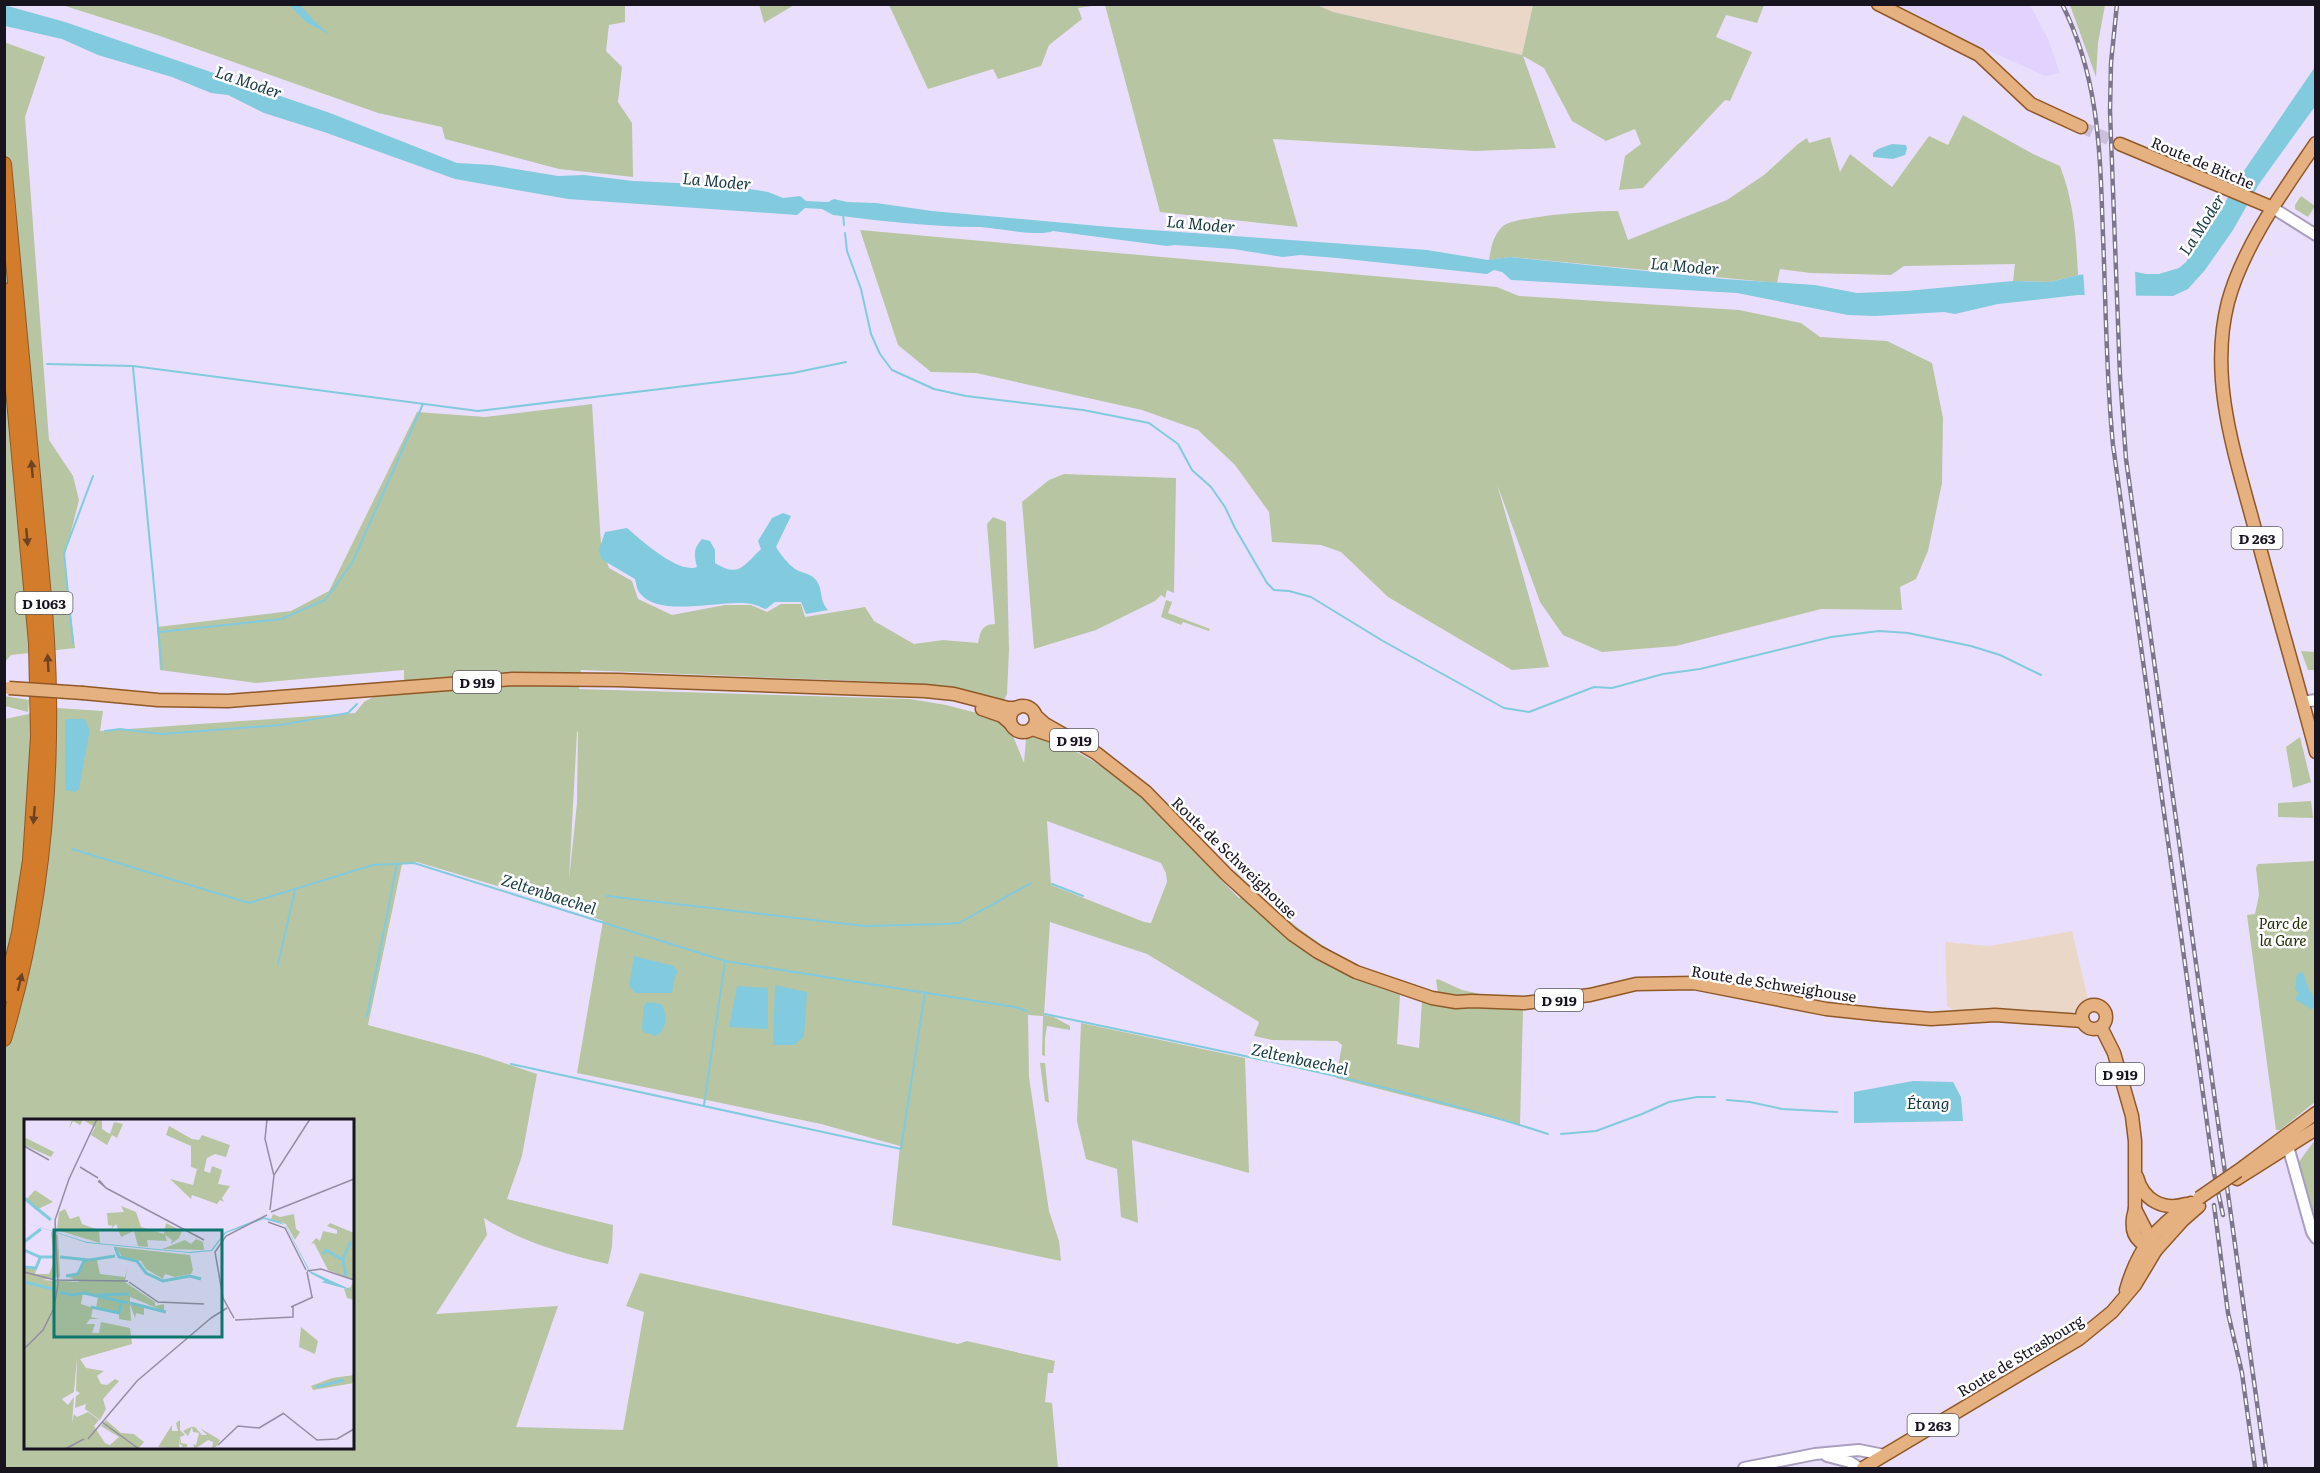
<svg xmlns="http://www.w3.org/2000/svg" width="2320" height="1473" viewBox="0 0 2320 1473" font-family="Literata,serif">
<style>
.built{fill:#e2d3fe}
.industrial{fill:#ebd7c8}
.green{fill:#b8c5a2;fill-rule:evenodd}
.water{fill:#82cadd}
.pier{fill:#e9dffc}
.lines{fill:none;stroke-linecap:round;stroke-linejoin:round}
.stream{stroke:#82cadd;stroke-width:2}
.primary-tunnel{stroke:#cac0db;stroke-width:12;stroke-dasharray:12 6;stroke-linecap:butt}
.secondary-casing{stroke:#a99ebf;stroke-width:14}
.primary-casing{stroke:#915827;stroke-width:15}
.highway-casing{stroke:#915827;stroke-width:16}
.secondary{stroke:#fff;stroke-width:10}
.primary{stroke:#e5b180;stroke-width:12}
.highway{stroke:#d37d2c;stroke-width:14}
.rail-casing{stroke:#7d768a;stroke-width:4.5}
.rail{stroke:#fff;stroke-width:2;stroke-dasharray:7;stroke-linecap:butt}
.primary-bridge-casing{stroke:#915827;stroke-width:15;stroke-linecap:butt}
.primary-bridge{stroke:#e5b180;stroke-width:12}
.oneway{fill:#6c4325}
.labels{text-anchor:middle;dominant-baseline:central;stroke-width:5;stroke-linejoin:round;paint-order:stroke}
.shield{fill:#fff;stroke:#5d5a62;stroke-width:1.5}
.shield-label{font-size:14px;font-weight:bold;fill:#17131f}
.street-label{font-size:15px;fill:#17131f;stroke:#fff}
.park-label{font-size:15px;font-style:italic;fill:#232f06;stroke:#fff}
.water-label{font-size:16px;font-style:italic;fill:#173942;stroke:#fff}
.inset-river{fill:none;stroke:#82cadd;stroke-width:3}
.inset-road{fill:none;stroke:#958da4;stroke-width:1.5}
.view{fill:#0f766e;fill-opacity:0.15;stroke:#0f766e;stroke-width:3}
.inset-edge{fill:none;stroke:#17131f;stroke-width:3}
</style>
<rect width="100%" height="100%" fill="#e9dffc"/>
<path class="built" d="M1898,5H2030L2048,39L2060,73L2045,76L1974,44Z"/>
<g class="industrial">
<path d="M1317,5H1533L1522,55L1333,12Z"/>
<path d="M2072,931L2088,999L2072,1013L2012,1010H1953L1947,1006L1945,942L1990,946Z"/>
</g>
<g class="green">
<path d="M759,4H794V5L764,23Z"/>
<path d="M62,5H625V22L609,25L606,51L622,67L618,102L632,123L633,177L559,169L445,139L442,127L378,113L157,35Z"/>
<path d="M889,5H1098L1078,8L1082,19L1049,45L1041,66L998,79L993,69L928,89Z"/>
<path d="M1105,5H1317L1333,12L1522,55L1533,5H1764L1757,23L1726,15L1716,37L1752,52L1730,101L1725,100L1643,188L1619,190L1625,156L1641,144L1635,129L1606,141L1572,121L1544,68L1523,56L1556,148L1475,151L1273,139L1298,227L1160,212Z"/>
<path d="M2070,5H2105L2098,43L2096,77Z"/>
<path d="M4,42L45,57L25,117L49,440L73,476L79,500L64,559L75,648L11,655L5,662Z"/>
<path d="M1963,115L2033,154L2060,166C2074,202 2076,236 2078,275L2050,282L2013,281L2015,264L1904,266L1891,275L1810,273L1780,269L1777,283L1510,257L1489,260C1491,248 1493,235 1503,226C1516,216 1599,210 1618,211L1628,240L1727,200L1764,175L1798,144L1807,138L1809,143L1830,137L1840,172L1850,154L1892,187L1929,136L1948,145Z"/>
<path d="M2301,196L2315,206L2308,217L2295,209V205Z"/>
<path d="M860,230L1497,287L1519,296L1739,310L1801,323L1820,337L1887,341L1932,363L1943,418L1942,483L1928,551L1916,579L1900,587L1902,610L1821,609L1676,646L1602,652L1563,635L1540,602L1497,484L1549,667L1512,670L1388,597L1341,552L1321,545L1272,542L1269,512L1235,465L1198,430L1142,410L976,373L931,372L898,345Z"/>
<path d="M592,404L601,544L609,568L632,581L638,599L672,615L725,605H751L767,612L781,604H801L805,617L865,607L874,621L914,644L943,640L978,643C981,631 981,625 995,624L987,524L993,517L1006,522L1009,650L1007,694L1003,702L952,690L908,683L581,670L579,689L910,699L946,705L977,713L978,709L1009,726L1024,763L1026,739L1030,734C1114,757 1164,818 1222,878L1221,880L1239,898L1241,897C1292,945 1332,973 1400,995L1397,1044L1419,1048L1422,1001L1453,1007H1531L1532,1009L1523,1010L1520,1125L1336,1078L1342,1045L1337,1041L1272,1040L1254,1036L1259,1022L1147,954L1050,922L1044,1015L1054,1017L1070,1026V1030L1047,1026L1045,1038V1056L1042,1055L1043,1016L1028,1015L1029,1077L1049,1211L1059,1241L1061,1261L892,1225L900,1146L821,1124L577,1073L603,921L568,907L417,862L402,864L368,1025L480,1055L537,1074L522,1156L507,1199L613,1225L612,1247L608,1264C564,1254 522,1242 484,1218L487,1235L436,1314L558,1306L516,1427L623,1430L644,1312L626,1306L640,1273L958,1344L967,1341L1055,1361L1053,1373H1048L1045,1402L1052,1403L1058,1468H5V719L57,708L103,711L100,731L355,713L364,702L404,680V670L256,683L160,670L157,627L291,611L329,591L417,412L485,417ZM578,731L577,803L569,880L577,732ZM1047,821L1161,863L1166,873L1167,882L1151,923L1144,922L1051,885ZM26,1120H352V1448H26Z"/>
<path d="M1064,474L1176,478L1174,593L1167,590L1165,598L1161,595L1155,601L1096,630L1034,649L1022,502L1049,480Z"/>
<path d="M1166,600L1172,602L1168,613L1210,629L1209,631L1183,622L1181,625L1161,617Z"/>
<path d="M2301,651L2315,652V670H2308Z"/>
<path d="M4,696L29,700L28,712L5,706Z"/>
<path d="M2300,737L2311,782L2293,788L2286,747Z"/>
<path d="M2311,801L2313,818L2278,817V803Z"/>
<path d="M2315,861V1102L2280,1130H2276L2247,915L2255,914L2259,895L2256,868L2258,864Z"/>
<path d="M1234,870C1285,921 1343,971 1417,985L1416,989L1352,966L1296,932L1232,873Z"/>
<path d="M1438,979L1462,990L1480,994L1479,997L1459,998L1438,993L1436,980Z"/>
<path d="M1081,1023L1245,1058L1249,1173L1132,1140L1138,1223L1121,1217L1117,1169L1086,1159L1077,1121Z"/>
<path d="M1040,1063H1045L1049,1103L1045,1101Z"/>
<path d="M2315,1140V1228L2298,1163Z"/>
</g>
<g class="water">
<path d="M4,5L65,22L330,113L457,163L492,165L558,176L584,175L633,181L724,185L768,192L783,198L800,196L806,201L828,202L834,199L847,202L876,203L932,211L1110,227L1427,250L1488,260L1510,257L1724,279L1815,285L1857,293L1906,291L2013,281L2050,282L2078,275L2127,270L2146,274H2159L2179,268L2186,262L2198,242L2215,220L2239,178L2315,67L2316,105L2259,184L2233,230L2205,270L2188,289L2173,296L2078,295L1998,304L1955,314L1944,312L1875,316L1848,315L1737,293L1511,280L1502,272L1494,270L1487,274L1337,258L1300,255L1283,257L1233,249L1175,245L1167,246L1053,231C1039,237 997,228 980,227C932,227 882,221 833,215L822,209L805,208L797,215L568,199L455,179L324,132L264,113L228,95L211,93L172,77L98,55L62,39L5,26Z"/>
<path d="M289,5H300L313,20L330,35L306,22Z"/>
<path d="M1892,144L1906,145L1907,149L1905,155L1893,159L1873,157V153L1878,149Z"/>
<path d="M783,513L791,516L776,547C781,555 787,563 795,569C801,573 811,573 816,580C824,591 818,598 828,610L806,614L801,602H775L766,609C761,608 757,605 752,604C723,598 659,620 639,592C637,589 636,583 635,579L601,559L599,550L605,532L627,528C641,540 678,574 697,567C694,555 693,549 702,539L710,541L715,550V563C739,578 743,566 761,549L758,541L772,518Z"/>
<path d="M67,719H85L89,729V734L79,789L75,792L66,790L65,786V720Z"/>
<path d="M634,956L674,966L678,972L675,976L672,993H635L629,986Z"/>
<path d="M2303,972L2308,988L2315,999V1008L2311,1009L2296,1000V996L2299,994L2295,989L2297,974Z"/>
<path d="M775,985L807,992L804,1037L794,1045H773Z"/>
<path d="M737,986L768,988V1029L729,1027Z"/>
<path d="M649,1002L661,1004C668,1014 667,1030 656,1036L643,1032L642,1027L644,1005Z"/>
<path d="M1913,1081L1953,1082L1961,1097L1963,1121L1854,1123V1092Z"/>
</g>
<path class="pier" d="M2127,267L2135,268L2136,299H2085L2083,271Z"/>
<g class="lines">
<g class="stream">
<path d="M843,214L844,225"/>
<path d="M845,233L847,251L861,289L871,334L880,354L892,370L934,389L966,396L1083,410L1149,423L1178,444L1192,470L1211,487L1225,507L1235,528L1267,583L1274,590L1289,591L1311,597L1383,641L1504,708L1529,712L1594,687L1612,688L1663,674L1700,669L1831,637L1879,631L1908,633L1971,646L2000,655L2041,675"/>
<path d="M47,364L133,366L478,411L793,373L846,362"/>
<path d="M133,367L162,669"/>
<path d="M159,632L281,619L325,600L352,563L423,404"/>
<path d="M73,643L64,553L93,476"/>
<path d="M105,731L120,729L162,734L280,725L348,713L357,704"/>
<path d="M72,849L249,903L373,865L414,863L725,961L1015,1007L1027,1011"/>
<path d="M1052,884L1083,896"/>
<path d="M607,896L865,926L944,924L959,923L1031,883"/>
<path d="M278,964L295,890"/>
<path d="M1045,1014C1213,1050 1384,1081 1548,1134"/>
<path d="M367,1016L397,864"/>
<path d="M511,1064L901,1149L925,992"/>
<path d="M1727,1100L1750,1102L1782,1109L1837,1112"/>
<path d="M704,1105L725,962"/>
<path d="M1561,1134L1596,1131L1642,1114L1669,1102L1697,1097H1715"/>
</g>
<path class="primary-tunnel" d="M2081,127L2120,144"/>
<defs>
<g id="secondary">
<path d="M2273,208L2316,235"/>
<path d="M2302,702L2316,700"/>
<path d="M2289,1141V1150L2312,1232L2316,1238"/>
<path d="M1827,1456L1850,1462L1859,1468"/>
<path d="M1744,1468L1815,1454L1859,1450L1884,1455"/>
</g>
<g id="primary">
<path d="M1878,4L1979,55L2031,104L2081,127"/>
<path d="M2316,143C2284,190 2243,246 2228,302C2208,380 2236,457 2256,533C2275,606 2297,679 2316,752"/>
<path d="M2120,144L2273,208"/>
<path d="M83,693L158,700L228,701L513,679L618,680L925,691L954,694L1008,708H1017"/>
<circle cx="1023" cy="719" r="13"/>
<path d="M982,709L1002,716L1010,723"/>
<path d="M1035,715L1045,724L1096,753L1146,792L1228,876L1292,934L1318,952L1356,972L1432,998L1456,1002L1472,1001L1524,1003L1590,995L1636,984L1694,983L1826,1009L1883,1015L1931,1019L1995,1015L2083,1021"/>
<path d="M1032,729L1056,737"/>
<circle cx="2094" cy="1017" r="12"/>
<path d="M2101,1027L2114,1053L2132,1116L2135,1141V1209L2156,1250"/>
<path d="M2238,1171L2316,1113"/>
<path d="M2137,1177C2143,1200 2163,1211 2186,1204"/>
<path d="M2237,1179L2316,1129"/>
<path d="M2135,1209C2130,1226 2131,1240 2150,1247"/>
<path d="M2126,1290C2138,1248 2156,1227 2191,1203"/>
<path d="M1863,1468L2079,1339L2112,1312L2135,1285L2156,1250L2183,1220L2199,1206"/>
</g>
<g id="highway">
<path d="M4,164C14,268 24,372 33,476C39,548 48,621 49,693C51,810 38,926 4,1039"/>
<path d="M4,290L36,643L38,736L30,860L19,933L4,995"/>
</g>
</defs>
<use href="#secondary" class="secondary-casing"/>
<use href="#primary" class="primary-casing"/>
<use href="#highway" class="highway-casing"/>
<use href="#secondary" class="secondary"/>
<use href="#primary" class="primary"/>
<use href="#highway" class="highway"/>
<defs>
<g id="rail">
<path d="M2062,4C2100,80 2100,154 2103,236C2106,305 2106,376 2113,445L2214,1173L2223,1215"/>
<path d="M2117,4L2111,63L2110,111L2120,376L2126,459L2266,1468"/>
<path d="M2214,1205L2228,1313L2242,1373L2255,1468"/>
</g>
</defs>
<use href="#rail" class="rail-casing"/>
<use href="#rail" class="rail"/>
<defs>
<g id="primary-bridge">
<path d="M9,688L83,693"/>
<path d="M2199,1198L2238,1171"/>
</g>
</defs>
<use href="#primary-bridge" class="primary-bridge-casing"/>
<use href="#primary-bridge" class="primary-bridge"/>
</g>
<defs><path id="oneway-solid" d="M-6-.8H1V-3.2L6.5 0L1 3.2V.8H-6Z" transform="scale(1.5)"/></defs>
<g class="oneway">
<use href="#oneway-solid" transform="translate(32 469) rotate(-95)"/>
<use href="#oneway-solid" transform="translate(27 537) rotate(85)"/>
<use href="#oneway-solid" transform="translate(48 663) rotate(-93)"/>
<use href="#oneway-solid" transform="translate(34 815) rotate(95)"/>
<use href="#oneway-solid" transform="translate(20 982) rotate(-76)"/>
</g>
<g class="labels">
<g class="shield">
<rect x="2231.5" y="527" width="51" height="22" rx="4.5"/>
<rect x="15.5" y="592" width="57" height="22" rx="4.5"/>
<rect x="453" y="671" width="48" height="22" rx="4.5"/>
<rect x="1050" y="729" width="48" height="22" rx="4.5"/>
<rect x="1535" y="989" width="48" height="22" rx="4.5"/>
<rect x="2096" y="1063" width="48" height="22" rx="4.5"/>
<rect x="1907.5" y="1414" width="51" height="22" rx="4.5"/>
</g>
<g class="shield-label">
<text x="2257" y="538">D 263</text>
<text x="44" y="603">D 1063</text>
<text x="477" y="682">D 919</text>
<text x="1074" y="740">D 919</text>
<text x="1559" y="1000">D 919</text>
<text x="2120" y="1074">D 919</text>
<text x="1933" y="1425">D 263</text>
</g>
<g class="street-label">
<text transform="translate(2203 162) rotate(23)">Route de Bitche</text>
<text transform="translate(1235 857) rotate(44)">Route de Schweighouse</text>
<text transform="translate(1774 983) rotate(9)">Route de Schweighouse</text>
<text transform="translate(2020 1355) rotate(-31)">Route de Strasbourg</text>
</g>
<g class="park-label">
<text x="2283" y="922">Parc de<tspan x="2283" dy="17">la Gare</tspan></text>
</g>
<g class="water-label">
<text transform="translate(249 81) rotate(19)">La Moder</text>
<text transform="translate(717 180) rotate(5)">La Moder</text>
<text transform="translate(1201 223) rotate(5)">La Moder</text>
<text transform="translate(2201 224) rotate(-57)">La Moder</text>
<text transform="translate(1685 265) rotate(5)">La Moder</text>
<text transform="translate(549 893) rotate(18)">Zeltenbaechel</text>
<text transform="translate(1300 1058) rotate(12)">Zeltenbaechel</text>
<text x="1928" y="1102">Étang</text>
</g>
</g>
<g transform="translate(24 1119)">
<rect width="330" height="330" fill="#e9dffc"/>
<path d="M48,0H78V10L86,15L90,3L99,5L93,19L88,16L83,26L67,16L71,8L59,1L56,6L49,2L45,10ZM145,7L168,20L175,21L178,16L206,26L202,38L191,35L183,39L180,52L186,54L188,47L198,51L194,65L206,67L198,79L200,83L196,81L193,85L168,76L167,80L146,60L169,66L173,50L167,48V27L142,16ZM0,18L30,33L27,38L0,26ZM11,71L29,83L12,91L2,81ZM97,87L112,93L117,108L140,115L142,104L158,112L155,119L147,125L148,121L141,116L143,122L123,121L124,128L114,127L110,112L97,118L92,105L85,113L89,107L84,106L83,94L100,93ZM41,90L46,100L55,97L58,105L75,111L76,124L33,111L35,93ZM249,95L256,98L270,95L272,110L276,113L271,121L262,105L247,100ZM306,104L330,114V181L323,179L320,170L327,168L329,161L304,151L290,124L287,125L292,119L296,122L299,112L313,115V111L303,107ZM27,113L34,116L36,158L18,161L56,163L42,157L54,154L60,141H73L76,155L101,158L103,149L101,163L131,183V187L140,185V192L106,178V185L120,188V196L112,194L111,199L106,185L107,202L95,200V194L72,189L74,178L59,174L57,185L69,189L67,198L75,200H66L62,205H71L68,214H75L77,203L106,209L108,225L56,240L62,249L80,252L73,257L77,265L83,266L91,260L95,262L79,280L82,290L76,301L61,290L62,285L51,289L52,277L56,274L52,272L53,238L50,273L38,280L44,286L50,278L48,304L50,295L53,298L64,293L75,301L70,307L81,324L86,326L95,318L77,307L82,301L97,314L110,315L120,323L114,330H0V148L13,149L11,155H25L30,143ZM172,120L179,123L180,131L138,130L161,121L167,125ZM92,128L166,136L169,151L167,155L151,158L141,155L139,160L122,150L117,142L98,138ZM277,208L294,222L291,235L275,228ZM330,256V264L289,271L287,267L308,259ZM156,301V311L161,316L156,318L157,322V324L163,325V328L156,329L159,327L156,325V319L155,330L134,328L148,306V312H154L152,304ZM168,308L164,317L159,312L167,308H171L178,316H183L176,309L196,321L193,327L188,330L189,323L184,321L171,330L169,325L172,326L175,314L169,313Z" fill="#b8c5a2"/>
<path d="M239,98L255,102L262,107L286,152L330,172L297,163L301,162L286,154L261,106L240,100L202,114L188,132L166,134L63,124L0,103L63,123L164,133L187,131L201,113Z" fill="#82cadd"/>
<path class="inset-river" d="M0,79L27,101M0,123L17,110M91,128L95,138L113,142L122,154L139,162L166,157L177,160M0,131L16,138H29M299,135L302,131L319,141L322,157M36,138L65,141L91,137M319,140L327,122M0,148L12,149L16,139M42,157L54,155L61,140M0,163L29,170M36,173L48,176L60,174L104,184M74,176L105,175M106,184L142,193M67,188L95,194L97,184M292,268L320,261"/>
<path class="inset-road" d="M243,0L241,20L250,57M0,27L25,41M56,48L74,59M74,62L82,69L75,61M82,69L180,121M246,91L250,56L286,0M247,93L330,60M244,103L261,109L282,151M283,152L297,150L330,161M0,153L31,161L104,162M283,153L288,178M105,163L134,183L180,185M267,188L289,178M187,199L203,189M210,199L199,179L191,133L202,117L243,96M211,201L269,198V187M0,230L19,211L30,189L34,165L31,101L45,60L73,0M259,294L293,321L313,320L330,310M78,303L115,330M235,309L260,294M64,320L113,262L187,199M194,326L214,307L236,309M41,330L60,320"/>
<path class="view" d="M30,111H198V218H30Z"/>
<rect width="330" height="330" class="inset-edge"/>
</g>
<rect width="2320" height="1473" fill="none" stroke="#17131f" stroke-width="12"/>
</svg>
